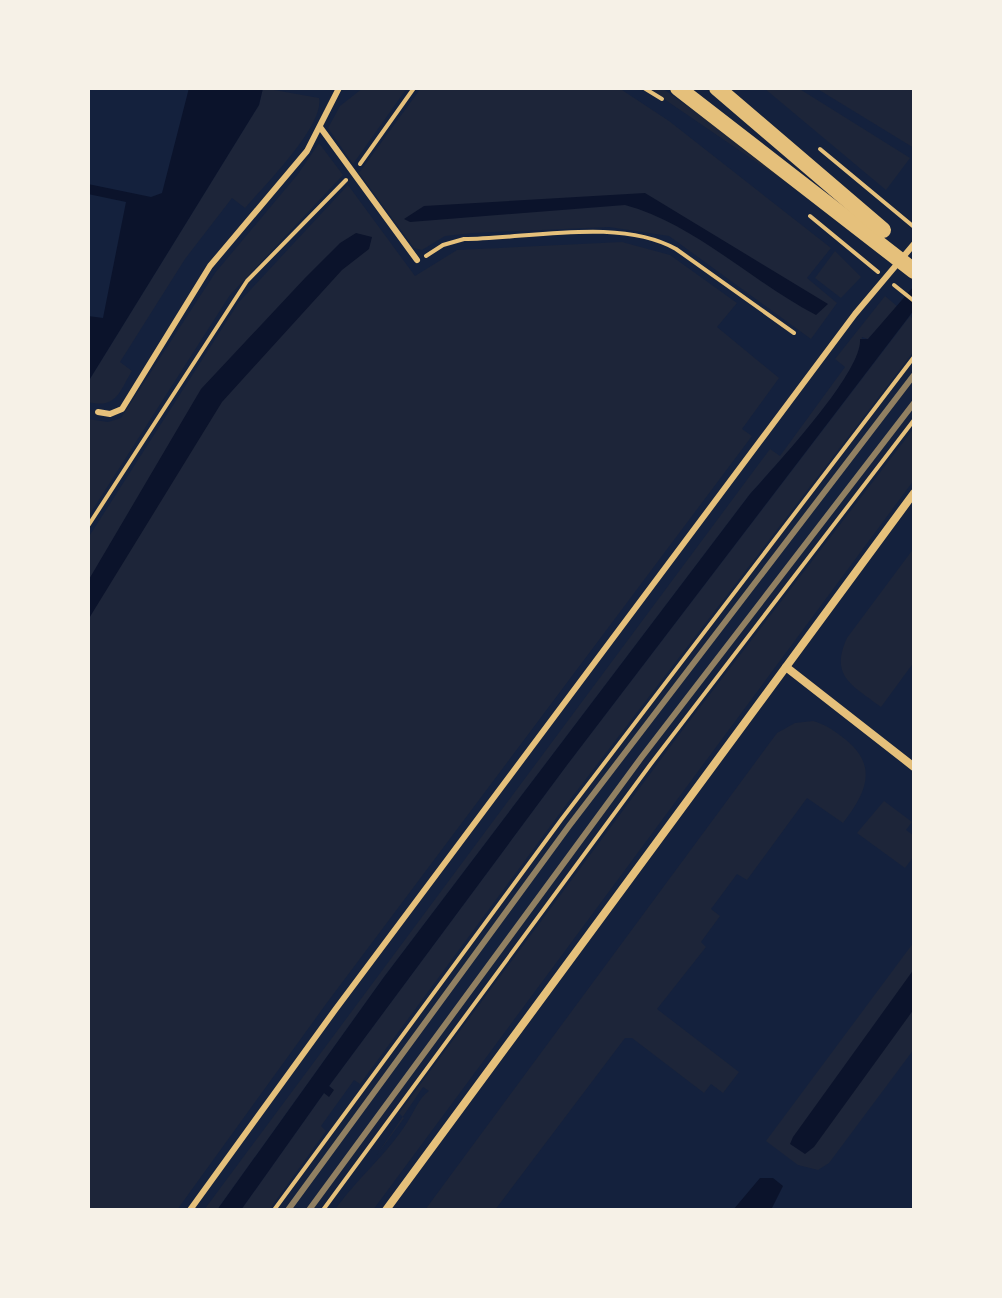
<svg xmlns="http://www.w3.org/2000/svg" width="1002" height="1298" viewBox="0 0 1002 1298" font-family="Poppins,sans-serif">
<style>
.green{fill:#1d2539}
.water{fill:#0b132b}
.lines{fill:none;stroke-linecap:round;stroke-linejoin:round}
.path{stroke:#e5c07b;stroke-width:4}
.service{stroke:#e5c07b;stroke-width:6}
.minor{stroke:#e5c07b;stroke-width:8}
.secondary{stroke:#e5c07b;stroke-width:16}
.rail{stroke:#918062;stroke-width:6}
</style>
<rect width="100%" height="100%" fill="#14213d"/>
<g class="green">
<path d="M263,88L319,98C325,125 263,187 245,208L232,198L185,259L120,362L132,371C119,392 117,409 88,402V382L259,105Z"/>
<path d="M363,88H407L353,164L328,128L340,106Z"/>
<path d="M421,88H619L669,121L831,248L807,278L837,303L811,339L669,236L609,227L473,233L445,236L422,250L414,248L359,173Z"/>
<path d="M648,88H662L760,158L812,200Z"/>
<path d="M764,88H798L910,158L886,190Z"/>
<path d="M816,88H914V148Z"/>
<path d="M319,143L343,175L230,295L88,517V419L108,422L121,418L215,273L298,174Z"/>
<path d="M348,185L415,276L457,250L622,242L670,255L737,303L717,327L779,378L742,429L752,436L326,1004L177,1210H88V538L239,302Z"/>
<path d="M835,251L861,277L841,298L815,278Z"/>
<path d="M885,296L898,307L868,339L862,337C860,377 778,463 750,494L384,977L217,1210H204L770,449L780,456L845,367L835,359Z"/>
<path d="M910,316L914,320V351L566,805L360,1084L354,1080L321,1126L326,1131L269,1210H241L324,1093L329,1096L333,1090L329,1086L567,765Z"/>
<path d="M914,428V480L373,1210H335C357,1178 387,1155 408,1121C415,1110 419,1098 429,1091L423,1087L376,1156L404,1118L399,1113L684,728Z"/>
<path d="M914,548V662L881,707C854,686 829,677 847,638Z"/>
<path d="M813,721C824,724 832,729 841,736C879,764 868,790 843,823L807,798L747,880L737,874L711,909L720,916L701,942L706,947L657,1009L739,1072L723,1093L711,1084L704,1093L632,1038H625L495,1210H425L777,733L795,723Z"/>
<path d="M884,801L912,822L906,830L914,836V856L905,868L857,833Z"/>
<path d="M914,942V1049L829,1163L818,1170L798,1165L766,1141Z"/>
</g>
<g class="water">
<path d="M189,88H263L259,105L88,382V316L103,318L126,202L88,194V184L151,197L162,193Z"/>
<path d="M645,193L828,304L816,315C752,282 695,224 625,205L410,222L404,219L424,206Z"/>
<path d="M356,233L372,237L369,249L342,270L222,402L88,620V581L201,389L305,278L340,243Z"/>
<path d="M914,286V310L567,765L329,1086L334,1090L329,1097L324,1093L241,1210H217L384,977L750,494C775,466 863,372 860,339H868Z"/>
<path d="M914,969V1009L814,1147L805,1154L790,1144L793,1137Z"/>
<path d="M760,1178H773L783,1186L771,1210H733Z"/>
</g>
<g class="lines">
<g class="path">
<path d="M644,88L662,99"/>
<path d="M820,149L914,227"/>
<path d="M360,164L414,88"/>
<path d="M810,216L878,272"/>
<path d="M426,256L443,245L464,239C527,239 619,217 676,249L794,333"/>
<path d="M894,285L914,301"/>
<path d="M88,526L247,281L346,180"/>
<path d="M274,1210L561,820L914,357"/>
<path d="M323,1210L650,765L914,420"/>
</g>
<g class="service">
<path d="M320,127L417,260"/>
<path d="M98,412L110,414L122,409L210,266L307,151L339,88"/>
<path d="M190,1210L335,1010L855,314L914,244"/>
</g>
<g class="minor">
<path d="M786,667L914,767"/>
<path d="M386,1210L914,493"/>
</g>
<g class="secondary">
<path d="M678,88L914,271"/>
<path d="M717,88L883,230"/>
</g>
<g class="rail">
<path d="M288,1210L569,826L914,375"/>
<path d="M309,1210L641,758L914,403"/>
</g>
</g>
<rect width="1002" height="1298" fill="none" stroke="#f6f1e7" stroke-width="180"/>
</svg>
